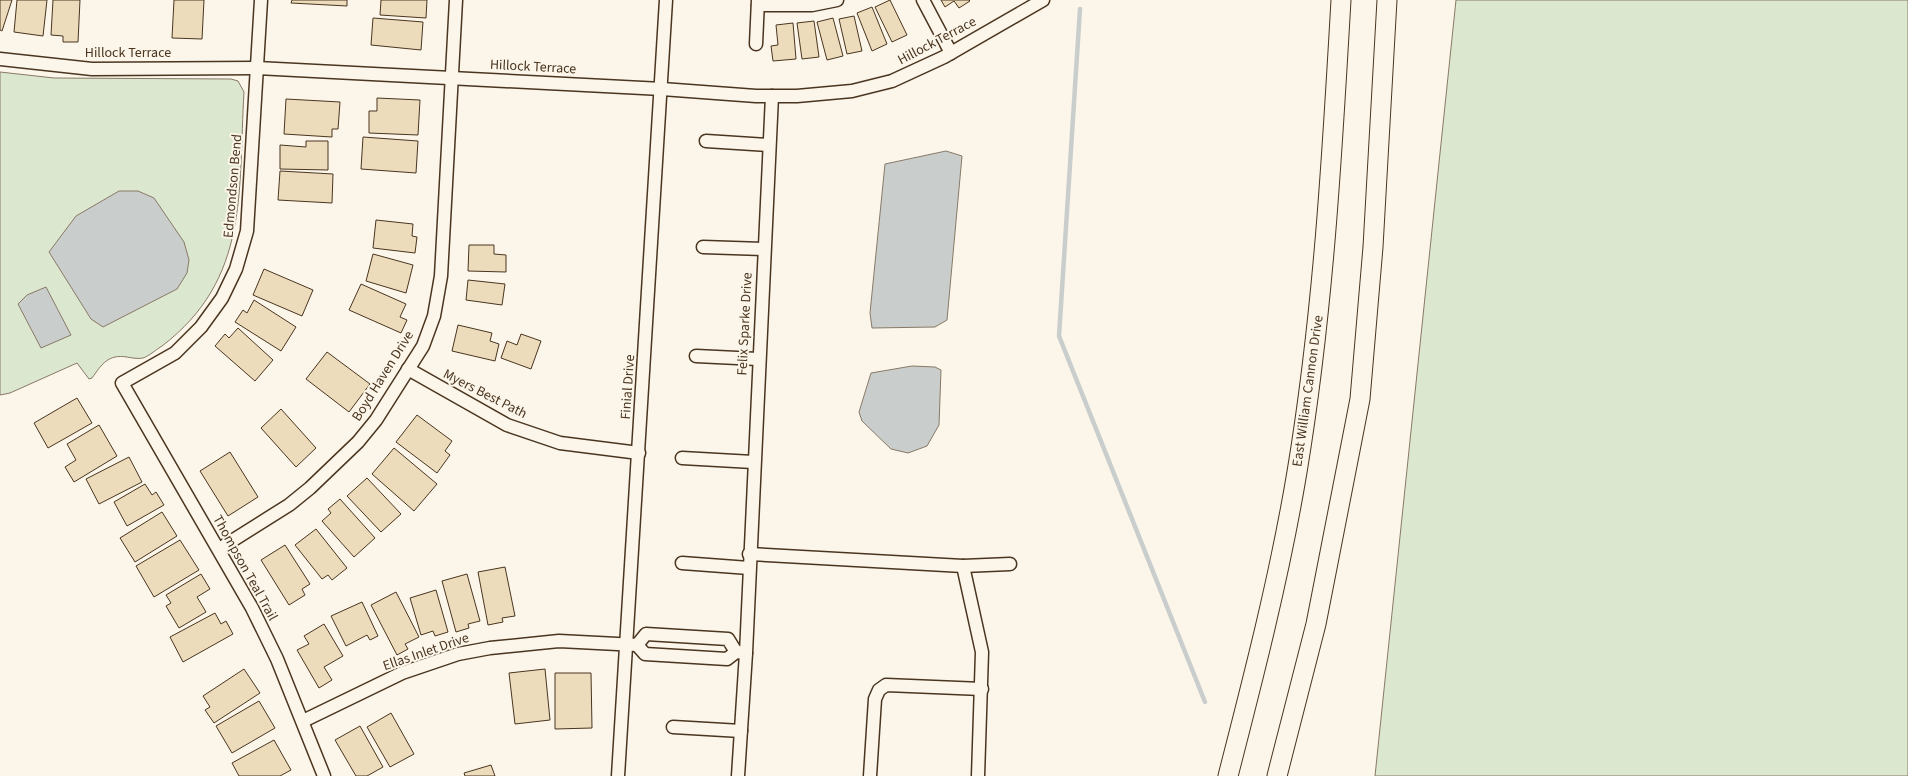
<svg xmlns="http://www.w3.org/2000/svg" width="1908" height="776" viewBox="0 0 1908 776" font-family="'Source Sans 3',sans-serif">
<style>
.green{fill:#dce7d0;stroke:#887966}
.water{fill:#c9cecd;stroke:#887966}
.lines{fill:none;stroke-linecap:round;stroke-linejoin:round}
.stream{stroke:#c9cecd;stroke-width:4.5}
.building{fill:#ecdcbc;stroke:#4a3520}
.street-casing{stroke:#4a3520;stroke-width:15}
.secondary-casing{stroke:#4a3520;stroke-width:21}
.street{stroke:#fbf6e9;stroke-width:12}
.secondary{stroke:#fbf6e9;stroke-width:19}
.labels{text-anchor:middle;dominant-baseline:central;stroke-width:4;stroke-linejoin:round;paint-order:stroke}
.street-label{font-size:14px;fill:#4a3520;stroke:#fbf6e9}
</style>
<rect width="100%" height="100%" fill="#fbf6e9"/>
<g class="green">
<path d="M1456,0H1908V776H1375Z"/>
<path d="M0,72L54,78L231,79L238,81L244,92C238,191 250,279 162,346C157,349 149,356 143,358C138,359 132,358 127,357C108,354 102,364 92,378L89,379L77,363L10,393L0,395Z"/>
</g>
<g class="water">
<path d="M946,151L962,156L947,320L935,327L872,328L870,313L885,164Z"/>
<path d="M119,191H138L154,198L184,242L189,260L187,273L177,289L103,327L91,319L49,252L76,216Z"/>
<path d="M46,287L71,335L41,348L18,304L27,295Z"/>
<path d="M912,366L935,367L941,370L939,425L927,446L908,453L891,449L862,421L859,412L871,373Z"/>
</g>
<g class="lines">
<path class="stream" d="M1080,9L1059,336L1205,702"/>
</g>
<g class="building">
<path d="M0,0H12L2,31L0,30Z"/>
<path d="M17,0H47L43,36L14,32Z"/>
<path d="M53,0H80L78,42H63V36L51,35Z"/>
<path d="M174,0H204L202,39L172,38Z"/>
<path d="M292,0H347V6L291,3Z"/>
<path d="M381,0H427L426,18L380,15Z"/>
<path d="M890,0L907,35L892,42L875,7Z"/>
<path d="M941,0H969L970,1L959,8L954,1L945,7Z"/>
<path d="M872,7L887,44L872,51L857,13Z"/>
<path d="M854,16L862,51L847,54L839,19Z"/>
<path d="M373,18L423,22L421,50L371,45Z"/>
<path d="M833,18L843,56L827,60L817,22Z"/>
<path d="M814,21L819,57L802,59L797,23Z"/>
<path d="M793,23L796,59L773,61L771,46L778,45L776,25Z"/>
<path d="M377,98L420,100L418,135L369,133V111H377Z"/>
<path d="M286,99L340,102L338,129H332V137L284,134Z"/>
<path d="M363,137L418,141L416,173L361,169Z"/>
<path d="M306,141H328V170L280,169V145L306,147Z"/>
<path d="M280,171L333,174L332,203L278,200Z"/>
<path d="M376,220L413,224L412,236L417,237L415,253L373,248Z"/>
<path d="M469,245H494V254L506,255V272L468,271Z"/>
<path d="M373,254L413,265L406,293L366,281Z"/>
<path d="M264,269L313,290L302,316L253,295Z"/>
<path d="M468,280L505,284L502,305L466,300Z"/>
<path d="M361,284L406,304L400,317L407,320L401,333L349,310Z"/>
<path d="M254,300L296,327L281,351L235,322L243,310L247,313Z"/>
<path d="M458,325L492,333L490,341L499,344L495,361L452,351Z"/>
<path d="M238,328L273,360L255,381L215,346L225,334L229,338Z"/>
<path d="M521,334L541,341L531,369L501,358L507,341L517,345Z"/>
<path d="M327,352L370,384L349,412L306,379Z"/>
<path d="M77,398L92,423L48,448L34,423Z"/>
<path d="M281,409L316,448L296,467L261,428Z"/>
<path d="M417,415L452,441L445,451L450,455L437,473L396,442Z"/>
<path d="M99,425L117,456L74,482L65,467L76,460L67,444Z"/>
<path d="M394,448L437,484L414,511L372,474Z"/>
<path d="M230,452L258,497L228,516L200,471Z"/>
<path d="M129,457L142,482L99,504L86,479Z"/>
<path d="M367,478L401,514L381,532L347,496Z"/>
<path d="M145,484L152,495L156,492L164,505L127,526L114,502Z"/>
<path d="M340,499L375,538L354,557L322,521L331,513L328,509Z"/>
<path d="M162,512L177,536L135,562L120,538Z"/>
<path d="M316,529L347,568L332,580L328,575L322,579L295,545Z"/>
<path d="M180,540L199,570L154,597L136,566Z"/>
<path d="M285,545L310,584L302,589L305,595L289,605L261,560Z"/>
<path d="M505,567L515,616L502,618L503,622L488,625L478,572Z"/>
<path d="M201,574L210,589L197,597L206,612L179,628L166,606L171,603L166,595Z"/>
<path d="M467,574L480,621L468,624L469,628L456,632L442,581Z"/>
<path d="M436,590L448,632L435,636L433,631L421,635L410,598Z"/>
<path d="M396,592L419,637L405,644L408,649L397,655L371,605Z"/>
<path d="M362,602L378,636L370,640L367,635L346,646L331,616Z"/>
<path d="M215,613L221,624L226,621L233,634L183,662L170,637Z"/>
<path d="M324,624L343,656L324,667L332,680L319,688L297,650L309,644L304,636Z"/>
<path d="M244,669L260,693L214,723L205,710L210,707L203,696Z"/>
<path d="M545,669L550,720L515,724L509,673Z"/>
<path d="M555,673H591L592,728L555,729Z"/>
<path d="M259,701L275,728L232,753L216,726Z"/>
<path d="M391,713L414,754L390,767L367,727Z"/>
<path d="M360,726L383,767L367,776H356L335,740Z"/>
<path d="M274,740L291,770L280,776H239L232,763Z"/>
<path d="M491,765L495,776H465L464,773Z"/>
</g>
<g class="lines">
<defs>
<g id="street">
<path d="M261,0L247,231L236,269L222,298L201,327L175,353L122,383L252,608L277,659L324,776"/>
<path d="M923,0L951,53"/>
<path d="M758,5H812L837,0"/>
<path d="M756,44L758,0"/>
<path d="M0,59L92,69L257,68L662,89L756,96H797L852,91L892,81L944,57L1043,0"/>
<path d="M706,141L769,145"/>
<path d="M703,247L763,249"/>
<path d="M696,356L758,359"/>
<path d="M408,369L507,425L560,443L639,453"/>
<path d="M682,458L753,462"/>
<path d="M219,549L289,505L310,488L358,442L376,420L423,346L434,316L441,276L456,0"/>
<path d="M749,554L963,566L982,652L978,776"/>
<path d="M682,563L749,568"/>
<path d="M963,566L1010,564"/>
<path d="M637,645L645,654L727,659L736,652L746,653L738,776"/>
<path d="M746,653L772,96"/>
<path d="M303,721L402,673L458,654L490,648L559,641L637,645L646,634L728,639L736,652"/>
<path d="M673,727L741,731"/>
<path d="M618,776L666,0"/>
<path d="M870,776L875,699L879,690L886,685L982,689"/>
</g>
<g id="secondary">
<path d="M1228,776C1254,675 1280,574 1297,472C1323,315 1332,158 1341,0"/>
<path d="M1277,776L1316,624L1360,399L1373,247L1387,0"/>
</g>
</defs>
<use href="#street" class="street-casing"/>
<use href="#secondary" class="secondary-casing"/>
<use href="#street" class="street"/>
<use href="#secondary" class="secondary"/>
</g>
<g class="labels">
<g class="street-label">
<text transform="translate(937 41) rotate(-28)">Hillock Terrace</text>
<text x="128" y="53">Hillock Terrace</text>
<text transform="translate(533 67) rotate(3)">Hillock Terrace</text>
<text transform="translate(233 186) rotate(-85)">Edmondson Bend</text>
<text transform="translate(745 324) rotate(-87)">Felix Sparke Drive</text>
<text transform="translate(383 376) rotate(-58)">Boyd Haven Drive</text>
<text transform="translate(628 387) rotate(-86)">Finial Drive</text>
<text transform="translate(1308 391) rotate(-82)">East William Cannon Drive</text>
<text transform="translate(485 394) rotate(27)">Myers Best Path</text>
<text transform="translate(245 568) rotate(61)">Thompson Teal Trail</text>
<text transform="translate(426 652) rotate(-19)">Ellas Inlet Drive</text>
</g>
</g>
</svg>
